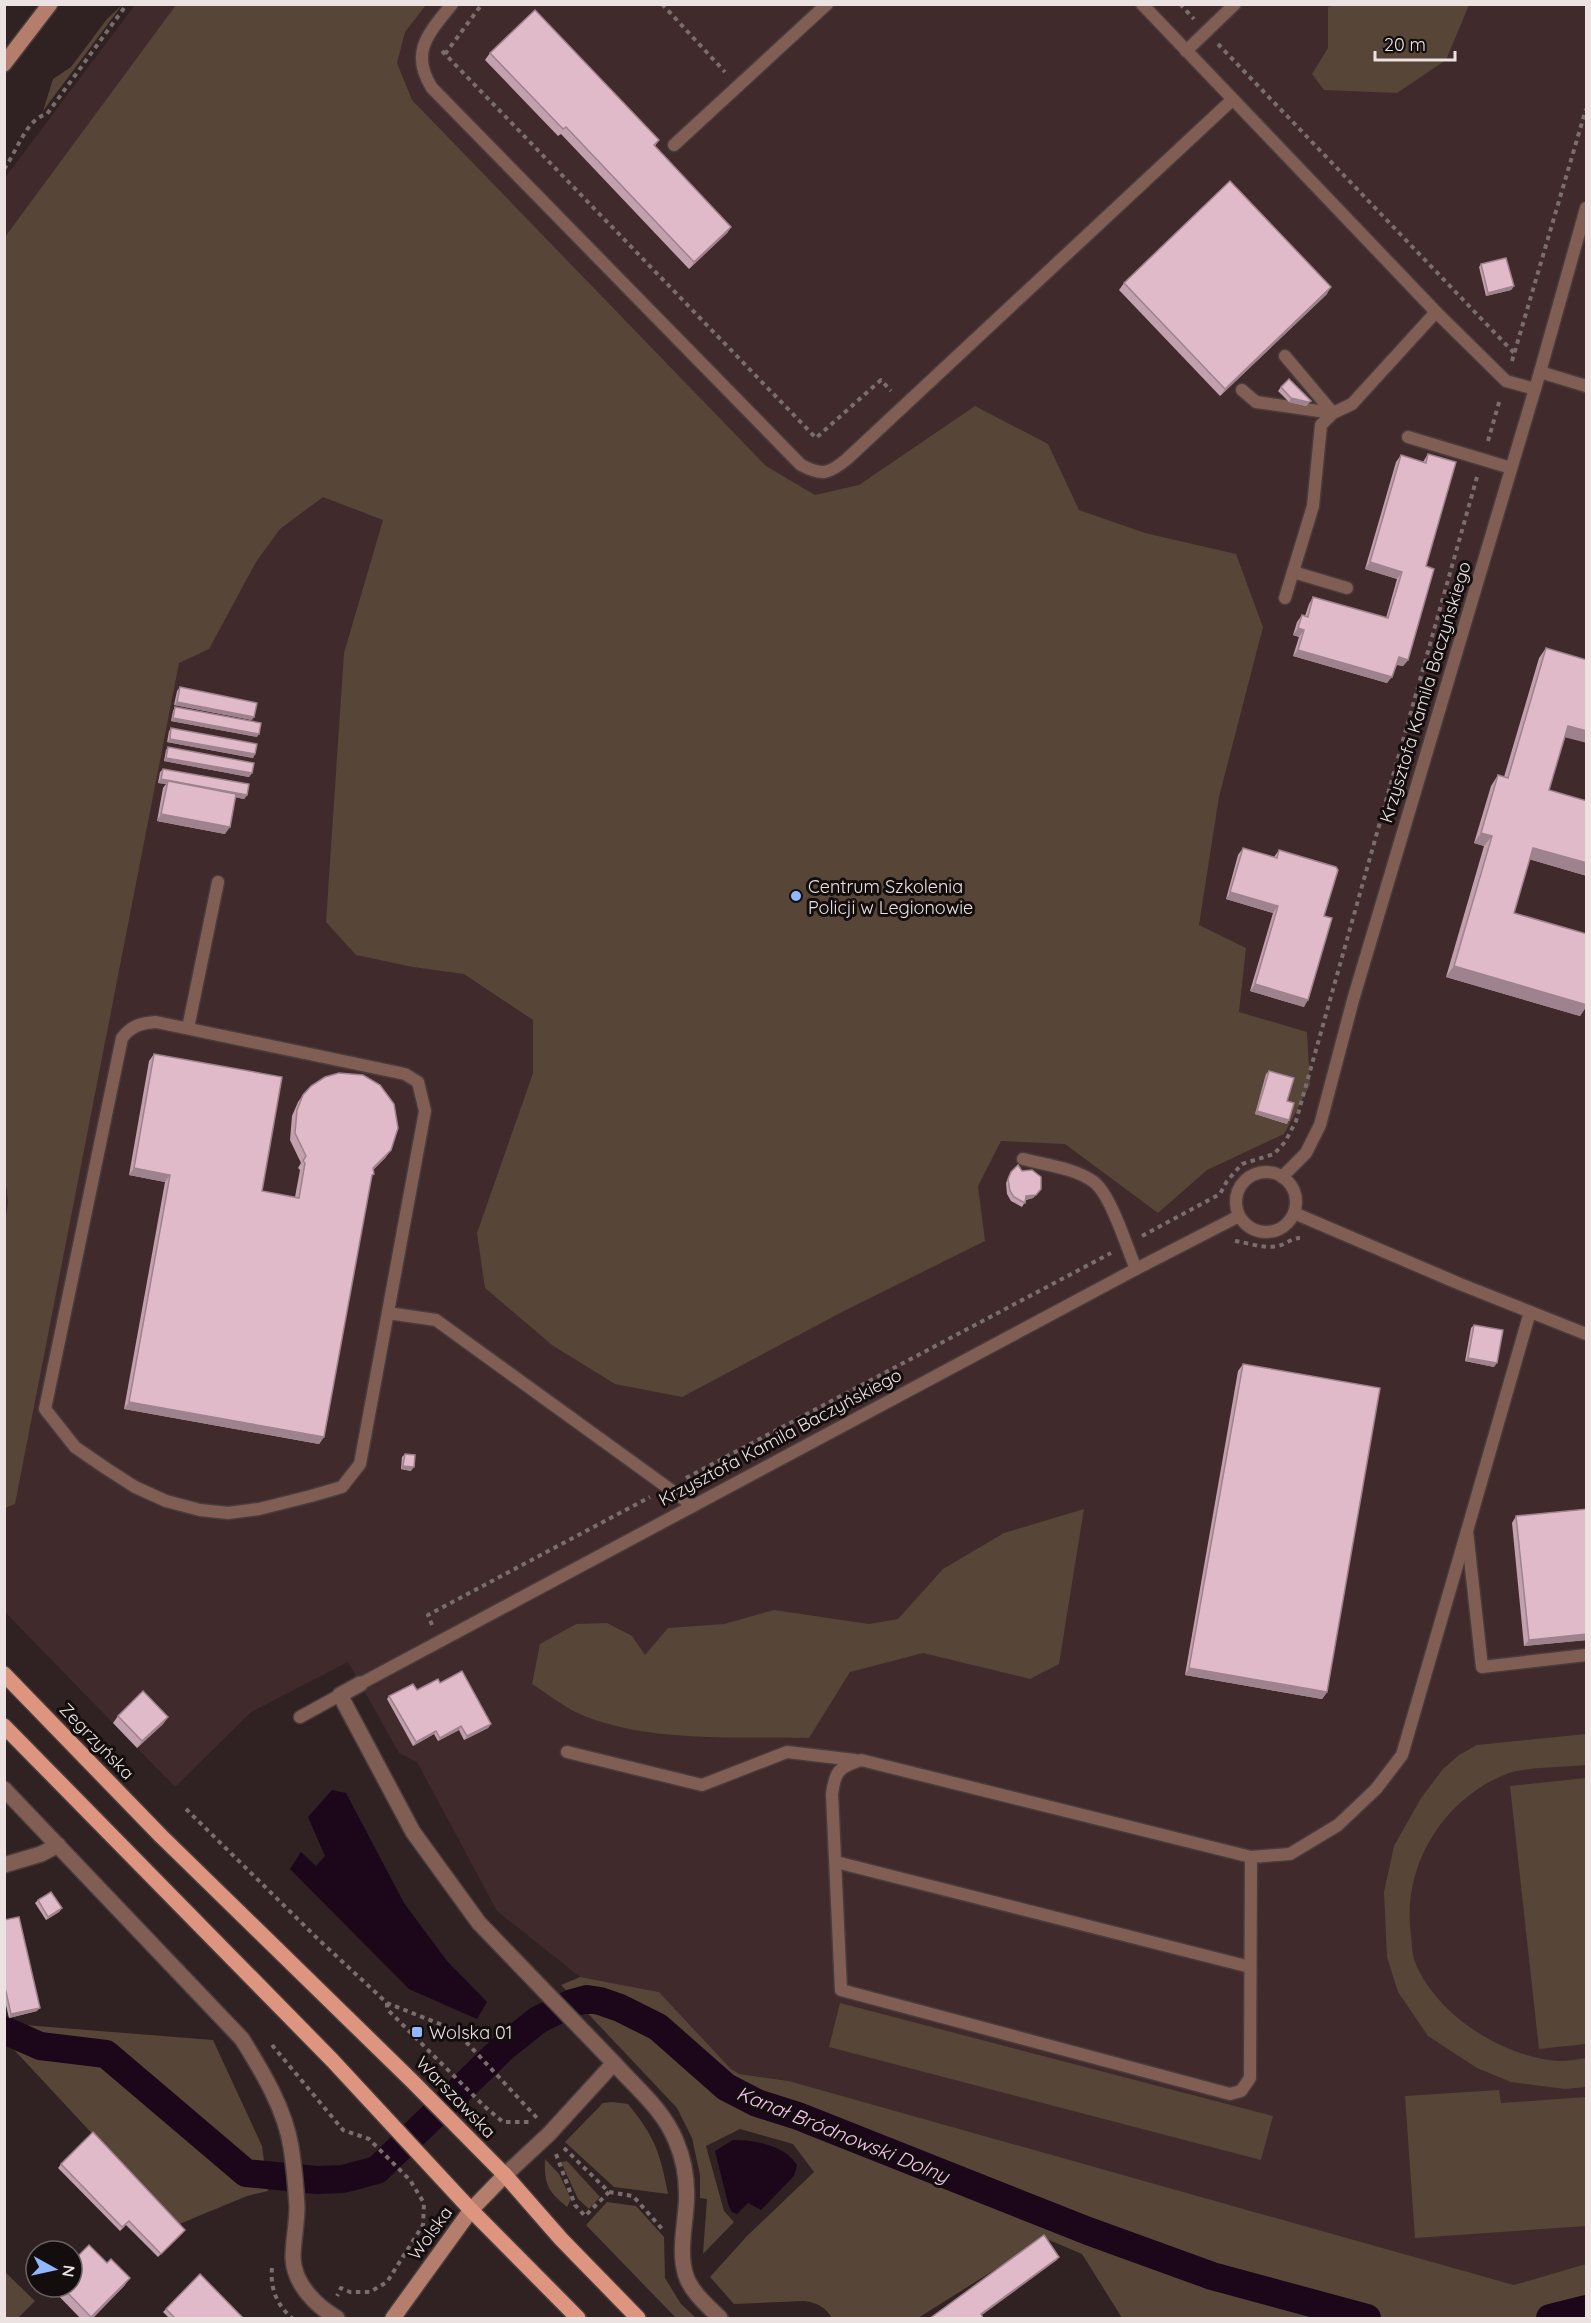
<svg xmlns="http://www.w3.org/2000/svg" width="1591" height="2323" viewBox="0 0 1591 2323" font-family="Quicksand,sans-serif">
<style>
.built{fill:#402a2b}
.green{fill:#574537}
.water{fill:#1b061a}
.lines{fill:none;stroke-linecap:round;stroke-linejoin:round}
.canal{stroke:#1b061a;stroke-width:28}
.lane-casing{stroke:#4a3c3d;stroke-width:15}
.street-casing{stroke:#4a3c3d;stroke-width:18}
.secondary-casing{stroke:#4a3c3d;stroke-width:18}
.primary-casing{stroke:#4a3c3d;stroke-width:18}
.path{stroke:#7a6d6e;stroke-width:4;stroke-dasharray:4.5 4.5;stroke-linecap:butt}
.lane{stroke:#815e53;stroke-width:12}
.street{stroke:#815e53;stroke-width:15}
.secondary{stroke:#b57d6c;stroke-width:15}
.primary{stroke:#dd957f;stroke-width:15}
.wall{fill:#c2a0ad}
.shaded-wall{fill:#9e828d}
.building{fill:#e1bac9;stroke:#9e828d;stroke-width:1.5}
.poi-dot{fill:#92b7fd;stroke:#130d0d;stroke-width:2}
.labels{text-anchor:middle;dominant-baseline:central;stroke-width:6;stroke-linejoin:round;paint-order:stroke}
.street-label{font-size:18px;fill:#ece2e2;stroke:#130d0d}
.poi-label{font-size:18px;fill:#ece2e2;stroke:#130d0d;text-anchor:start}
.water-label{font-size:20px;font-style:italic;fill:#f6c5f0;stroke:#130d0d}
</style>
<rect width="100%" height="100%" fill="#302122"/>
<path class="built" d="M135,5H1586V2264L1514,2285L789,2081L741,2074L731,2069L659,1992L580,1977L497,1911L417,1762L399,1753L348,1662L251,1712L175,1787L5,1612L4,179Z"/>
<g class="green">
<path d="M1336,4H1469V5L1446,60L1397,93L1324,90L1312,74L1328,48V7Z"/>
<path d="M122,5L43,111L53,79L71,67L107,19Z"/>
<path d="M176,5H426L405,32L397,63L412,100L766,466L815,495L859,485L975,406L1048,444L1079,510L1145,533L1236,554L1263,627L1219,797L1199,925L1246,948L1239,1012L1307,1032L1310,1085L1284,1134L1207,1170L1158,1213L1065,1144L1001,1141L978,1186L985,1241L844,1311L682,1397L615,1384L552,1345L485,1288L477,1233L533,1073V1020L464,974L413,967L356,955L326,922L344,653L383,520L323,497L280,529L256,562L209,649L179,663L15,1504L5,1508L4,1231L8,1202L4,1168L5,237Z"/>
<path d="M1084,1509L1059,1664L1030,1679L923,1653L850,1672L809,1738C736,1736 655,1743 587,1717C568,1710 549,1695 532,1684L540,1644L576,1624L607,1623L632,1636L645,1655L668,1628L724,1624L774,1610L869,1624L898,1619L943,1569L1004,1533Z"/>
<path d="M1586,1734V1765C1567,1767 1526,1767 1509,1773C1444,1797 1401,1866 1411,1935C1412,1944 1412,1955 1415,1962C1437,2016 1503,2057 1559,2061C1568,2061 1578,2059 1586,2058V2087L1565,2089L1511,2082L1477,2068L1428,2036L1398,1992L1387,1957L1384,1892L1394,1846L1421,1798L1443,1769L1459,1755L1477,1745Z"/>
<path d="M1586,1778V2044L1539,2049L1510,1786Z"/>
<path d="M580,1977L659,1992L731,2069L740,2074L789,2081L1514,2285L1586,2264V2318H1122L1082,2254L1042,2237L1004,2264L918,2318H832C825,2307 818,2303 804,2301L734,2304L710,2277L747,2236L814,2172L793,2144L740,2129L706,2146L724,2211L734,2222L703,2254L707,2199L700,2198V2175L692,2138L677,2108L561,1985Z"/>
<path d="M840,2003L1273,2116L1261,2160L829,2047Z"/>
<path d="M4,2016L9,2018L12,2024L213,2040L262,2146L268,2191L247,2196L177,2225L5,2040Z"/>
<path d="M1499,2090L1501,2103L1586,2097V2226L1415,2238L1405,2096Z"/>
<path d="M612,2102L628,2104C655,2137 660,2153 668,2194L614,2187L565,2142L603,2103Z"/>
<path d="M545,2159L559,2174L571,2199L567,2207C548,2191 544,2185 545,2159Z"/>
<path d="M567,2161L600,2197L589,2209L578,2199L561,2162Z"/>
<path d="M607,2202L636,2206L664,2237L665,2278L681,2304L696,2318H676L586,2225Z"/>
<path d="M4,2271L35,2301L18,2318H5Z"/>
</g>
<g class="water">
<path d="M332,1790L346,1793L404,1903L447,1961L487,2002L477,2019L409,1989L290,1869L301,1852L316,1866L325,1856L308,1817Z"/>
<path d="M733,2140C755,2140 785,2145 797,2165L794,2176L761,2210L748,2203L737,2214L732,2212L729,2207L715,2151Z"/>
</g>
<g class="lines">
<g class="canal">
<path d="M4,2030L40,2046L106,2054L246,2173L317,2180L343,2179L377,2170L504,2047L538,2020L572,2003L587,1999L600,2001L620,2008L658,2027L726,2087L757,2103L798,2116L1088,2231L1212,2276L1367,2318"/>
<path d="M1550,2318L1586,2309"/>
</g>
<defs>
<g id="lane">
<path d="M452,4C429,33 409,52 432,88L801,465C822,476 829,474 847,459L1232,100"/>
<path d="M1142,4L1436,312L1506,381L1535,389"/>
<path d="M1186,51L1235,4"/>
<path d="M674,145L827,4"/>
<path d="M1540,372L1586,386"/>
<path d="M1242,390L1256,402L1333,413L1285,356"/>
<path d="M1408,437L1511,468"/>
<path d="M1293,572L1347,588"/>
<path d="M1285,598L1313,506L1321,425L1333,413L1352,404L1436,312"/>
<path d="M156,1022L405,1074L418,1082L425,1111L360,1464L342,1487L311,1496L259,1509L228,1513L200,1510L166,1501L135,1487L104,1467L75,1447L45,1409L122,1038C131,1026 141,1023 156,1022Z"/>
<path d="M188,1028L218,882"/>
<path d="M1023,1159C1046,1165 1075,1168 1094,1182C1111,1195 1127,1248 1136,1269"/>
<circle cx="1266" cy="1202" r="30"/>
<path d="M1282,1177L1306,1153L1320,1125L1353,1000L1540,372L1586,208"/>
<path d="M1294,1213L1460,1284L1586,1334"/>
<path d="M1530,1312L1467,1531L1482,1667L1586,1655"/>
<path d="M388,1313L436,1320L693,1506"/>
<path d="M360,1684L1136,1269L1239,1216"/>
<path d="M300,1717L340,1695"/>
<path d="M567,1752L702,1785L787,1752L855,1760"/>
<path d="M1251,1857L1250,2078L1241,2091L1230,2094L841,1990L832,1794C835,1771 839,1767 861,1760L1251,1857L1290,1854L1338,1825L1376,1789L1402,1755L1467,1531"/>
<path d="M836,1862L1250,1967"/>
</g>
<g id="street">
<path d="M360,1684L340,1695L413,1832L479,1923L614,2063L549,2134L505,2175"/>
<path d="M4,1789L242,2039C262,2071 285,2109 291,2147C294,2166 296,2188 297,2207C297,2224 293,2241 293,2258C294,2284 316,2306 337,2318"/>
<path d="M4,1865L41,1854L58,1845"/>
<path d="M614,2063C636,2088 663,2109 676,2141C685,2162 688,2185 686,2208C684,2230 679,2255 686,2276C692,2293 708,2306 720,2318"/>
</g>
<g id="secondary">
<path d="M4,64L50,4"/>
<path d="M393,2318L471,2210L505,2175"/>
</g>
<g id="primary">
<path d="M4,1674L161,1836L412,2081L505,2175L561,2239L638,2318"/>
<path d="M4,1726L332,2060L471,2210L578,2318"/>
</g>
</defs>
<use href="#lane" class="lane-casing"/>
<use href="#street" class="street-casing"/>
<use href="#secondary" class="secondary-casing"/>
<use href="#primary" class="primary-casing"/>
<g class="path">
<path d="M662,4L725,72"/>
<path d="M1180,4L1194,19"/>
<path d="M1218,44L1514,353"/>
<path d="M442,51L816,438L881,380L891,391"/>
<path d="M445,54L482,4"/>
<path d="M4,169C15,154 23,129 38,118C41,116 44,115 47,114L127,4"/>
<path d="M1512,361L1586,109"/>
<path d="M1488,441L1500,399"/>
<path d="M1142,1236L1220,1194L1227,1181L1242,1164L1274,1154L1285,1142L1296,1121L1477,477"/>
<path d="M1235,1241C1249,1243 1264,1249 1278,1246C1286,1244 1292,1238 1300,1238"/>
<path d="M686,1478L1111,1253"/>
<path d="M432,1625L428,1615L650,1497"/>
<path d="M186,1809L319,1940L387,2003L455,2030L537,2118"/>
<path d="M387,2003V2009L484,2106L503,2122H530"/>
<path d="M272,2045L343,2130L369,2139L410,2180L424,2203L423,2225L387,2282L370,2292H350L341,2288L337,2296"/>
<path d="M564,2148L609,2192L633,2196L663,2230"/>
<path d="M556,2154L575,2205L585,2216L609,2192"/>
<path d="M272,2268C270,2289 277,2305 292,2318"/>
</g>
<use href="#lane" class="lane"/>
<use href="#street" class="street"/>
<use href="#secondary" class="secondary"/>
<use href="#primary" class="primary"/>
</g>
<g class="wall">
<path d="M490,53L659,140L655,146L731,227L727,233L689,269L561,134L558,136L485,60Z"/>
<path d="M1481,264L1514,286L1511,290L1486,296L1479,267Z"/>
<path d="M1124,283L1327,294L1220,396L1119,290Z"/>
<path d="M1281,387L1308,404L1306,406L1289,402L1278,391Z"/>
<path d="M1428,454L1426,566L1408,660L1403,666L1397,665L1387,683L1293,656L1299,637L1293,635L1297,622L1302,615L1305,616L1309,604L1313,597L1386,618L1397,579L1365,569L1396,462L1401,455L1423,462Z"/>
<path d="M1546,648L1564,737L1549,790L1587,801V876L1529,859L1514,913L1587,1005L1580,1016L1446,977L1484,846L1474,843L1491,786L1498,775L1504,777L1539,658Z"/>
<path d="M180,687L252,720L174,705L177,691Z"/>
<path d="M175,707L257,737L171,721L173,711Z"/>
<path d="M171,728L255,754L253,758L167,742L169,731Z"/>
<path d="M168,747L252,773L249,777L164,761L166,750Z"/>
<path d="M163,769L247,795L244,799L235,797L225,834L157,821L163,788L166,784L158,783L160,772Z"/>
<path d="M1243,848L1274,857L1279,850L1324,916L1304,1007L1250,991L1273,913L1226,899L1238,855Z"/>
<path d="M154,1054L262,1191L295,1197L300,1170L298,1168L301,1163L290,1140L292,1116L298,1102L303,1095L386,1157L373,1170L371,1179L324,1437L319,1444L124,1409L165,1182L129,1175L149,1061Z"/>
<path d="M1269,1071L1287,1101V1124L1255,1114L1266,1074Z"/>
<path d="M1022,1171L1041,1189L1033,1198L1026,1200L1022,1207L1011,1201L1007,1194L1006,1183L1011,1172Z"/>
<path d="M1474,1325L1494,1367L1465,1361L1471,1328Z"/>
<path d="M1243,1364L1327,1692L1322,1699L1185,1675L1238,1371Z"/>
<path d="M405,1454L411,1471L401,1469L402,1457Z"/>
<path d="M1516,1516L1587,1640L1524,1646L1512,1523Z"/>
<path d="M440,1683L491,1724L488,1728L464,1740L459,1730L438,1741L434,1734L413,1746L387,1699L389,1696L417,1690Z"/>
<path d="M118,1716L168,1717L163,1724L137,1748L113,1723Z"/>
<path d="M38,1900L62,1908L59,1912L46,1920L35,1903Z"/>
<path d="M4,1920L37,2011L9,2018L4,1997Z"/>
<path d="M61,2164L185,2230L158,2257L126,2225L120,2231L58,2168Z"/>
<path d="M125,2285L92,2319H81L50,2287Z"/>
<path d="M166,2309L244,2319H170L163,2312Z"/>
</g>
<g class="shaded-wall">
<path d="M731,227L727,233L689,269L694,262Z"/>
<path d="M1514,286L1511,290L1486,296L1488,293Z"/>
<path d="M1331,287L1327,294L1220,396L1225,389Z"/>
<path d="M1291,398L1311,401L1306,406L1289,402Z"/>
<path d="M1370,562L1402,572L1397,579L1365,569Z"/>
<path d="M1298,628L1304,630L1299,637L1293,635Z"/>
<path d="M1298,650L1392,677L1387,683L1293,656Z"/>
<path d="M1399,657L1408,660L1403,666L1395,664Z"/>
<path d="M177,702L254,717L252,720L174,705Z"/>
<path d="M173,718L259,734L257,737L171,721Z"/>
<path d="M1568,726L1587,731V743L1560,736Z"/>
<path d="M170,739L255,754L253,758L167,742Z"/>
<path d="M166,758L252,773L249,777L164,761Z"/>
<path d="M161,779L247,795L244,799L167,784L168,781L166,784L158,783Z"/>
<path d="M161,814L230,827L225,834L157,821Z"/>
<path d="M1481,833L1492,836L1484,846L1474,843Z"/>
<path d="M1533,848L1587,863V876L1525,858Z"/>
<path d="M1230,892L1278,906L1273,913L1226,899Z"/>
<path d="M1454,966L1587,1005V1006L1580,1016L1446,977Z"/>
<path d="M1255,984L1308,1000L1304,1007L1250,991Z"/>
<path d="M1257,1111L1289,1120L1287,1124L1255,1114Z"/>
<path d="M391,1150L386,1157L368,1175L373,1168Z"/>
<path d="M134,1168L170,1175L165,1182L129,1175Z"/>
<path d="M1041,1189L1033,1198L1024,1200L1026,1196Z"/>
<path d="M1468,1358L1497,1363L1494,1367L1465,1361Z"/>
<path d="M129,1402L324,1437L319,1444L124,1409Z"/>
<path d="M403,1466L414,1467L411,1471L401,1469Z"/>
<path d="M1587,1634V1640L1524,1646L1529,1640Z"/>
<path d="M1189,1668L1327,1692L1322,1699L1185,1675Z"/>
<path d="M168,1717L163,1724L137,1748L142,1741Z"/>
<path d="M491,1724L488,1728L464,1740L467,1736Z"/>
<path d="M461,1726L459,1730L438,1741L440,1738Z"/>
<path d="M436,1731L434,1734L413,1746L416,1742Z"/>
<path d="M62,1908L59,1912L46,1920L48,1917Z"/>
<path d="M40,2008L37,2011L9,2018L11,2014Z"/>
<path d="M185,2230L182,2234L158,2257Z"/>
<path d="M1059,2257L1057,2260L978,2318L981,2314Z"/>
<path d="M130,2278L125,2285L92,2319H90Z"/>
</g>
<g class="building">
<path d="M535,10L659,140L654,145L731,227L694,262L566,127L563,129L490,53Z"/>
<path d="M1230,181L1331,287L1225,389L1124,283Z"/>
<path d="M1506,258L1514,286L1488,293L1481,264Z"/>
<path d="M1289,379L1311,401L1308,402L1291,398L1281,387Z"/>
<path d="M1428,454L1456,462L1426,566L1434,569L1408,660L1399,657L1392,677L1298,650L1304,630L1298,628L1302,615L1308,617L1313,597L1388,618L1402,572L1370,562L1401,455L1426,463Z"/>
<path d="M1546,648L1587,660V731L1568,726L1549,790L1587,801V863L1533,848L1514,913L1587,934V1005L1454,966L1492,836L1481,833L1498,775L1508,778Z"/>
<path d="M180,687L257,703L254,717L177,702Z"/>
<path d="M175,707L261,723L259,734L173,718Z"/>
<path d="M171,728L257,744L255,754L170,739Z"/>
<path d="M168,747L254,763L252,773L166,758Z"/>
<path d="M163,769L249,784L247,795L161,779Z"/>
<path d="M168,781L236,794L230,827L161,814Z"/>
<path d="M1243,848L1277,858L1279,850L1336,867L1338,870L1324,916L1332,918L1308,1000L1255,984L1278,906L1230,892Z"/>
<path d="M154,1054L282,1077L262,1191L299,1198L305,1163L303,1161L306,1156L295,1133L297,1110L303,1095L311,1086L325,1077L339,1073L363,1075L380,1085L394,1104L398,1128L391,1150L373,1168L374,1174L372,1175L324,1437L129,1402L170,1175L134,1168Z"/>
<path d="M1269,1071L1294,1078L1287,1101L1294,1103L1289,1120L1257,1111Z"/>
<path d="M1018,1165L1022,1171L1032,1170L1041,1177V1189L1036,1195L1026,1196L1025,1203L1014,1197L1010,1191L1008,1179L1011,1172Z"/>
<path d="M1474,1325L1503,1330L1497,1363L1468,1358Z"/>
<path d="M1243,1364L1380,1388L1327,1692L1189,1668Z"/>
<path d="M405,1454L415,1455L414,1467L403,1466Z"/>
<path d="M1587,1509V1634L1529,1640L1516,1516Z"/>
<path d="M462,1671L491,1724L467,1736L461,1726L440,1738L436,1731L416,1742L389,1696L413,1684L417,1690L438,1679L440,1683Z"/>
<path d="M143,1691L168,1717L142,1741L118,1716Z"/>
<path d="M51,1892L62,1908L48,1917L38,1900Z"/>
<path d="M19,1917L40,2008L11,2014L4,1983V1920Z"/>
<path d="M93,2132L185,2230L161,2254L129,2221L122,2227L61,2164Z"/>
<path d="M1044,2235L1059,2257L981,2314L983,2318L982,2319H929Z"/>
<path d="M89,2245L107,2263L111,2259L130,2278L91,2317L62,2287H72V2262Z"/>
<path d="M200,2274L244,2319H176L166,2309Z"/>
</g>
<g class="poi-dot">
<circle cx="796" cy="896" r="6"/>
<rect x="411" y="2026" width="12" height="12" rx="3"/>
</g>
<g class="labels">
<g class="street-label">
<text transform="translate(1425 692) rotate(-73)">Krzysztofa Kamila Baczyńskiego</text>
<text transform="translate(780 1437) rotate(-28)">Krzysztofa Kamila Baczyńskiego</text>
<text transform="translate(97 1741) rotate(46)">Zegrzyńska</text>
<text transform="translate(456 2097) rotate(46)">Warszawska</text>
<text transform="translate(430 2233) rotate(-54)">Wolska</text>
</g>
<g class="poi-label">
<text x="808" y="886">Centrum Szkolenia<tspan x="808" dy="21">Policji w Legionowie</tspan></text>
<text x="429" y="2032">Wolska 01</text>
</g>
<g class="water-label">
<text transform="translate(843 2134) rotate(22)">Kanał Bródnowski Dolny</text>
</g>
</g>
<rect width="1591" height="2323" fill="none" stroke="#ece2e2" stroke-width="12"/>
<g transform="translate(54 2269) rotate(98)"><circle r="28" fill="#130d0d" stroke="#6a6262" stroke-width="1.5"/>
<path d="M0-4.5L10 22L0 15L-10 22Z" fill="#92b7fd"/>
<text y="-9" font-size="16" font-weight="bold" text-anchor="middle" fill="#ece2e2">N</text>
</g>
<path d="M1375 51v9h80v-9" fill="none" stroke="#ece2e2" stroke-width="3"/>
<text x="1384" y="51" font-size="18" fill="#ece2e2" stroke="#130d0d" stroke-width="4.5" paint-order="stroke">20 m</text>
</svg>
